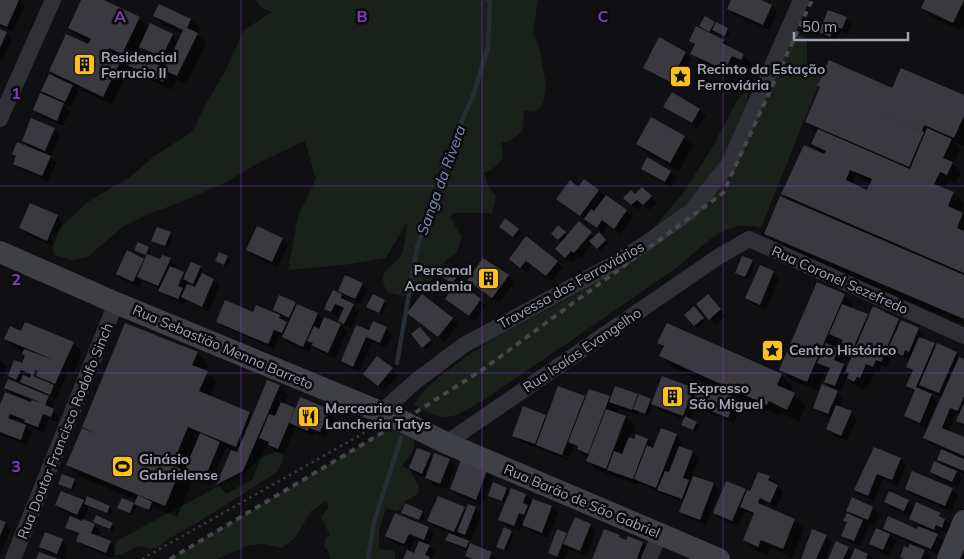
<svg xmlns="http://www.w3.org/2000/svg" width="964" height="559" viewBox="0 0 964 559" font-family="Mulish,sans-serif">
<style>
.green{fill:#1a211b}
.shadow{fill:#0007;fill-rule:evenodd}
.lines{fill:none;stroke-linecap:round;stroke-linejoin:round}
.stream{stroke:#262d35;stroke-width:4.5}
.building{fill:#3a393f;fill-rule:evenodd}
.path{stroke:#36383d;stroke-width:2.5;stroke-dasharray:2.5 4;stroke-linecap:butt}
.street{stroke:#303136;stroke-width:16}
.secondary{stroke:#3e4046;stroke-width:22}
.rail{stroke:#45474d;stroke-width:4;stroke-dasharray:6 5;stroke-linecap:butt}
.grid{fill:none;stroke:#813ebd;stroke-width:1;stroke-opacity:0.55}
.labels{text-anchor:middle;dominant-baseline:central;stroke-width:5;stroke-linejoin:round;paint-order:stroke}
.poi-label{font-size:14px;font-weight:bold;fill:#a0a4b3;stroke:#0b0a0c;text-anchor:start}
.street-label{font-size:14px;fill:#a0a4b3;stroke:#0b0a0c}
.water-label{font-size:15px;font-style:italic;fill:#748fb0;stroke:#0b0a0c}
.grid-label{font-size:16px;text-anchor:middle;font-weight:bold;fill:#813ebd;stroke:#0b0a0c;stroke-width:5;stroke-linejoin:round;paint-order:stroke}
</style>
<rect width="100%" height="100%" fill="#100f11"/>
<g class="green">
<path d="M256,0H538L533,33L539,46L546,86L543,104L536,112L524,111L522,132L511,140L501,143C506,161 500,165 484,173L487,183L496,196L492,213H455L450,217L462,237L456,254L446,260L424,291L401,296L387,292C375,269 393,269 402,253C405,248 406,229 407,222L386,258L344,265L288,270L298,216L316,179L305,141L258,163L227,182L179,203L151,213L124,226L87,257L72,260L54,255L51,236L89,201L130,177L153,157L193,131L206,104L225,71L244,30L272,12L262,8Z"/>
<path d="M792,32L807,38V63L822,70L816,91L761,228C751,225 739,225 728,229C711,235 689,259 673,270C610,314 546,358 482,401C450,419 448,424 414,405L420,395L441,375L466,357L489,341L571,297L619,267L696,210Z"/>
<path d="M749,89L744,120L726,163L687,211L646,237L684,192L717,140C718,133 721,132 724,126C732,111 734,99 749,89Z"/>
<path d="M386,430L399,431L414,439V449L402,466L410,470L419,487L418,494L404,502L401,509L395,511L386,508L379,531V549L392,550L395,553V559H331L328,551L324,547L325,538L330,535L321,517L329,507L326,501L311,511L295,538L282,548L263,544L250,545L217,559H170Z"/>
<path d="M276,452L283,454V461L277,472L205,518L170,538L157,548L151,549L138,546L121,555H115L113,550L118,540L249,470L257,459Z"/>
</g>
<g class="shadow">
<path d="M0,0H21L25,5L13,32L0,26Z"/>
<path d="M83,0H101L139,18L149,28L172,35L179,42L183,34L164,25L155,16L159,6L191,20L200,29L197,34L206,43L186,84L177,80L172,90L129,69L112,105L74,87L78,92L71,107L62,103L70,111L63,126L41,116L35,110L50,98L42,91L59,80L50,71L89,46L90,43L79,37L70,28ZM139,45L146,52L169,63L166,70L135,55ZM119,56L124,58L122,63L117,59Z"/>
<path d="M732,0H759L771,6L777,12L769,30L734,15L728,9Z"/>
<path d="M926,0H964V27L962,31L931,17L922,8Z"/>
<path d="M846,18L852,24L848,34L841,31L836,42L826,38L820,32Z"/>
<path d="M714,23L730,32L728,38L714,30L711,35L723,41L731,49L743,55L752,64L750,69L742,65L734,79L701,62L691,53L695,46L690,40L707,32L701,26Z"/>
<path d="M0,31L6,33L12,39L3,60L0,58Z"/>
<path d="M685,53L691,59L676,87L651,73L645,67Z"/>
<path d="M819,86L893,89L964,96V145L963,146L955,143L960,149L953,165L961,172L956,184L949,180L945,190L953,193L964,204L962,212L964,215V325L777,245L766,234L790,202L783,194L822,154L812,144L817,133L807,122L821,88ZM857,174L864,181L871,184L868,191L852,185Z"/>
<path d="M672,94L700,110L706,116L698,128L671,112L665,106Z"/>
<path d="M54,129L60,135L51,156L46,154L56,163L48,181L20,169L14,163L17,157L13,154L33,150L23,140Z"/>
<path d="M684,137L693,146L679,171L646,153L637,144Z"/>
<path d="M642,169L671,172L677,178L671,187L648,174Z"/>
<path d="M584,181L633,217L621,234L608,225L603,233L558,199L579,188Z"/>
<path d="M642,188L657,203L650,210L644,205L638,210L625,198L635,196Z"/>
<path d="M30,205L57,216L63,222L53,246L26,234L20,228Z"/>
<path d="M558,227L568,236L591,233L595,237L599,233L608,243L601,251L593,243L580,258L578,256L572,263L562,255V242L553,234Z"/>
<path d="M258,228L282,239L288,245L278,267L253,256L247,250Z"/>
<path d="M503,229L518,230L521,232L516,239Z"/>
<path d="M170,233L173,236L168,248L153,240Z"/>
<path d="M148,248L151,251L149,256L161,261L170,259L176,265L174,269L186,276L200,267L203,270L201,274L214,280L220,286L208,312L186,300L184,304L166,296L160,289L142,280L139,287L123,280L117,274L143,260L145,262L148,256L136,249ZM188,282L197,286L196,289L187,285Z"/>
<path d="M227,257L230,259L227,267L216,261Z"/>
<path d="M510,259L557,262L563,267L552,281L532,266L527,273Z"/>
<path d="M752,261L754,264L748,279L736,273Z"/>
<path d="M448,266L461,277L457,283L486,306L475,321L446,299L455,286L444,277Z"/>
<path d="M760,267L773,272L779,278L766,310L753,304L747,298Z"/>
<path d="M508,276L514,282L499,303L469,280Z"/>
<path d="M362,284L368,290L361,304L345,296L339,290Z"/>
<path d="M342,295L359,311L351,329L340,321L344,310L341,309L337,317L325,309Z"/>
<path d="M373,295L387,304L381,315L367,306Z"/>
<path d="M844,295L853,304L851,309L869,318L890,316L899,320L918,329L924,335L922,339L937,347L956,353L964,360V427L958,421L960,415L956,413L948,432L964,438V474L955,470L962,478L958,487L937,478L931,472L945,467L938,460L943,449L930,444L924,438L942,397L927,391L937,401L926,428L912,422L906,416L915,393L907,386L913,372L908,367L910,361L893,353L887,367L882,365L879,372L876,371L869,386L866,385L864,390L857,387L847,377L841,391L834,389L843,398L839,407L851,412L857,418L847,441L833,435L827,429L832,418L820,413L814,407L835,391L826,382L831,371L826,369L817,391L790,379L781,370ZM838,340L843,342L840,351L835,348ZM843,358L851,361L848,369L840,364ZM924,388L930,394L923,391Z"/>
<path d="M422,296L458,325L445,342L408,313Z"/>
<path d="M714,301L726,316L716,325L710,319Z"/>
<path d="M295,303L298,306L318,314L324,321L325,318L341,325L347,331L335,358L319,351L312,346L309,352L289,343L283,337L284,335L280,333L274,349L224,327L218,321L254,314L279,316L289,325L290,321L280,316L274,310Z"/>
<path d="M694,308L705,321L697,328L686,315Z"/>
<path d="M126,324L197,353L209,365L206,372L216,381L210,396L250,413L253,416L279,386L288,395L284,405L296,410H328L334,416L326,438L315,433L314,436L295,428L284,454L275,451L267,444L252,480L226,494L218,485L232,450L226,447L210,485L191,477L186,472L185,474L192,482L177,517L153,507L151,512L137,505L132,515L121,510L119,508L133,504L135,505L137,500L80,477L68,465ZM192,433L200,436L199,440Z"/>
<path d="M386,328L392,334L386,348L372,342L359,372L348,367L342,361L370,332Z"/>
<path d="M422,331L433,344L425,350L423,347Z"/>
<path d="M22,332L73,343L82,352L74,373L68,370L61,389L54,386L60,392L56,400L49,397L55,403L52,409L59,416L57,422L49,419L44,433L16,419L15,422L26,426L32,432L27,445L0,435V409L16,398L6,388H27L20,380L19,382L12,379L9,376L23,365L26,357L24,352L15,348L5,339ZM35,369L40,371L37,379L32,376ZM23,373L31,377L30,380L22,376Z"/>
<path d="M659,343L781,375L793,387L790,392L806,406L799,421L781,413L779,416L673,368L661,356L664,349Z"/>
<path d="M0,361L7,367L3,377L0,376Z"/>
<path d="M392,369L398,375L384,391L364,374Z"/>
<path d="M701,385L735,400L741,405L734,423L699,409L696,405L690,420L699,425L696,432L683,425L685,420L659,410L653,404L648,416L639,412L638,415L618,408L616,413L625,417L635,426L630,438L635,440L637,436L648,440L655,447L676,435L682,441L679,447L693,452L699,458L692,476L713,484L719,490L706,525L687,518L681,512L684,503L639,483V485L597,470L588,461L587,458L574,446L568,460L519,441L513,435L545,416L547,418L584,397L586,399L609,398L611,400L637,395L651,400L653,403L693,389L697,393ZM543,446L569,456L568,458L543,449Z"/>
<path d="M874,448L901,459L906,465L898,486L883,479L874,501L861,496L855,490Z"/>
<path d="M430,454L434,458L449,461L455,467L446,489L432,484L427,478L416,474L410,468Z"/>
<path d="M487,472L493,478L482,505L457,495L451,489Z"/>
<path d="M769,477L783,492L776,508L766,503L764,507L795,520L804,529L792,557L770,548L768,555L753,549L744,540L755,516L745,511L738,526L720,519L714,513L727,483L751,493Z"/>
<path d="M74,480L77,483L73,491L59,483Z"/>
<path d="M507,489L510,492L511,490L526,495L533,503L534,500L552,507L558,513L548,538L530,531L523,524L520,531L505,525L499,519L506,504L489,495Z"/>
<path d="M906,489H952L958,495L951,511L912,495Z"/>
<path d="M83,501L85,503L109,507L112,510L110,515L89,506L84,520L62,511L56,505Z"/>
<path d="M908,501L915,508L940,514L951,526L948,533L942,530L940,535L934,532L943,541L937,554L921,547L930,557L929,559H904L901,556L909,550L912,544L890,534L884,529L917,530L919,526L911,519L912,517L891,508L885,502Z"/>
<path d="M464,508L466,510L475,508L481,514L471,540L461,535L460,539L491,553L497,559H470L466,555L468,550L450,543L447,540L450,533L435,527L429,521Z"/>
<path d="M873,508L879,514L874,526L870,524L860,546L848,541L842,535L848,523L845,521L849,512L847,511Z"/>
<path d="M422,512L425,514L422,522L405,515L402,513Z"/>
<path d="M0,521L5,523L11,529L0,556Z"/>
<path d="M83,521L94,525L100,531L98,537L110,542L116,548L112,558L84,546L78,540L79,536L73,533L67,527L83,523Z"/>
<path d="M94,522L112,524L115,526L113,531Z"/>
<path d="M590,525L596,531L586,556L569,549L565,559H557L549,552L558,530L569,535Z"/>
<path d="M428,528L434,534L429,546L435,552L432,559H404L415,555L420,541L415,539L410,549L393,542L387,536Z"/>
<path d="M813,530L826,536L832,542L825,559L801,558Z"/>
<path d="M511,532L514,534L507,552L498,546Z"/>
<path d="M890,535L896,541L889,556L876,550L870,544Z"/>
<path d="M619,536L627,542L629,537L643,543L649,549L645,559H593Z"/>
<path d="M62,540L68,546L63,559L47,553L41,547Z"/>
<path d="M848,548L854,554L855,550L868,555L871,559H829Z"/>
</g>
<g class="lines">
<g class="stream">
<path d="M397,363L417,248L455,136L473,96L488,47L490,2L488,0"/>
<path d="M368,559L374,522L401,438"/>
</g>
</g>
<g class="building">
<path d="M0,0H19L7,27L0,24Z"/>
<path d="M81,0H104L140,17L122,54L109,48L107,53L121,60L103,97L49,71L66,34L88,44L91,39L68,28Z"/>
<path d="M731,0H761L772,5L763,25L727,9Z"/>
<path d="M925,0H964L953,23L921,8Z"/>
<path d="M159,4L191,19L187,28L198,33L177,76L168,72L163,82L121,62L127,50L165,68L183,30L153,16Z"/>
<path d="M828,10L847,17L842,29L835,26L830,37L819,32Z"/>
<path d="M705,16L715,22L709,32L699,26Z"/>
<path d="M716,22L728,28L725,36L712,30Z"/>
<path d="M150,23L173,34L162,57L139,47Z"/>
<path d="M696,26L724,40L722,43L744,54L741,60L732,56L725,70L690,54L695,44L689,41Z"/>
<path d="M0,29L7,32L0,48Z"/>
<path d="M659,37L686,52L670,82L643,68Z"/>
<path d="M829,60L892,88L901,68L964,95V116L954,138L924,125L922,131L870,109L924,132L909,167L805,122L820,87L817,86Z"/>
<path d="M49,74L73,85L65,102L41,91Z"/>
<path d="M672,92L700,109L692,123L663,107Z"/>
<path d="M40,93L64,103L57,121L33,110Z"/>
<path d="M651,117L685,136L670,163L636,144Z"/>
<path d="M31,118L55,128L45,151L22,141Z"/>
<path d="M927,128L952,139L943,158L953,162L947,175L940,172L934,184L954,192L948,206L963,213L957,228L964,231V273L781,194L804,145L824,154L826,151L811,144L818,129L910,169ZM850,170L872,179L867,190L846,180Z"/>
<path d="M17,142L51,156L42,176L13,164L16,156L12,154Z"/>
<path d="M647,157L671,171L665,182L641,169Z"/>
<path d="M584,179L599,190L580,216L556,199L570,180L578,187Z"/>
<path d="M642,187L652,196L643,205L637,200L631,205L623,198L631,190L635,194Z"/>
<path d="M606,195L627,210L614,229L602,220L597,228L584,219L591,209L594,211Z"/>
<path d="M780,196L964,275V319L764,234Z"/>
<path d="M30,203L58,215L47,241L19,228Z"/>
<path d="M505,218L519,229L513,237L499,227Z"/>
<path d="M579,221L592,232L574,253L571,251L565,258L555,249Z"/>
<path d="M558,225L566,232L558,240L551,234Z"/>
<path d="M257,226L283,238L272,262L246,250Z"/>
<path d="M157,227L171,232L165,246L151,241Z"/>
<path d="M599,232L606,240L597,249L589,241Z"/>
<path d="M526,236L558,261L546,276L526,261L520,268L509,259Z"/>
<path d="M138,242L149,247L146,255L134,250Z"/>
<path d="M127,250L144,259L133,282L116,274Z"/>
<path d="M219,252L228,256L224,265L215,261Z"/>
<path d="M147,254L160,259L162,255L171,258L158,286L137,277Z"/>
<path d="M742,256L753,260L745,277L735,273Z"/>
<path d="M483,258L509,275L492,298L467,280Z"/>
<path d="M191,262L201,266L193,284L183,279Z"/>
<path d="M448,265L459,274L452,284L440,275Z"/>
<path d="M760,265L774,271L760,305L745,298Z"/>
<path d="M170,266L184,272L178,286L183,288L178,299L158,291Z"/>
<path d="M202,273L214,279L202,307L181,297L187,284L195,287Z"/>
<path d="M345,275L363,283L355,299L338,291Z"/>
<path d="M457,281L481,299L469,316L445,299Z"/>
<path d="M817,282L845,294L807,382L779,370Z"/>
<path d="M333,290L342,294L341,298L354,304L344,324L338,321L344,308L335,304L331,312L324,309Z"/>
<path d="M373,294L385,300L379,313L366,307Z"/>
<path d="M422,294L453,318L438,337L407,313Z"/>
<path d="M708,294L721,309L709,320L696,304Z"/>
<path d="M279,295L296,302L289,318L273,310Z"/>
<path d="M225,300L253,312L256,305L280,315L279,318L287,322L282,333L274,330L268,344L216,322Z"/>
<path d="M297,304L318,313L303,347L282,337Z"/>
<path d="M842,304L868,314L849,358L837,353L834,360L844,364L835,386L824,382L830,368L817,363L826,343L839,349L843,340L829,334Z"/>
<path d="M694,306L704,318L694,326L684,315Z"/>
<path d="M873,306L899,319L881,362L876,360L873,367L866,364L860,378L857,377L854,382L847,378L849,373L845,372Z"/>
<path d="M324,317L341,324L328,353L311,345L313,343L307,341L314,326L319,329Z"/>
<path d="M901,320L919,328L909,352L905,350L903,356L888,349Z"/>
<path d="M373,321L387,327L380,343L366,337L353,367L341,361L356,325L369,330Z"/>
<path d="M25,322L74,342L55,384L36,376L38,371L35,370L33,376L54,385L50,395L20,382L23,375L30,378L31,374L21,370L16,380L8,376L14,360L22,363L25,356L22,354L24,349L54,360L4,339L10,326L21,331Z"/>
<path d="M125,323L198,352L192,365L208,371L199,391L250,412L236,447L188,427L172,465L181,469L165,506L66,465L82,428L97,434L82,427Z"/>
<path d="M667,323L782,374L777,385L795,393L787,410L769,401L767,405L659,356L664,346L657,343Z"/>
<path d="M420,327L431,340L422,348L411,334Z"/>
<path d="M919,337L935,343L916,387L932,394L920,423L904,416L915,390L906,386L913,370L906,367Z"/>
<path d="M937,343L957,352L939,393L919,385Z"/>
<path d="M377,356L393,368L378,386L363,374Z"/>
<path d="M959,357L964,359V396L958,411L950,408L942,428L964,437V456L923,438Z"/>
<path d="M662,376L694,388L683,416L651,404Z"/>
<path d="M8,379L49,396L45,405L54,409L51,417L43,414L38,427L24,422L25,420L10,414L8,418L26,425L21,440L0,432V405L5,392L31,402L32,400L42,403L4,388Z"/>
<path d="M267,380L280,385L243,471L216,485L231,450L237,452Z"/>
<path d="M700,383L736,398L728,418L692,403Z"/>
<path d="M822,384L838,391L828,414L813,408Z"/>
<path d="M558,386L585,396L562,455L536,445Z"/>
<path d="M615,386L638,394L632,410L609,402Z"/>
<path d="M589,389L610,396L588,454L577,449L578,446L568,442Z"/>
<path d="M639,394L651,399L645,414L633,409Z"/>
<path d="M300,397L329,409L320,432L309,428L308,431L289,423Z"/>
<path d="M281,402L295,408L278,449L268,445L269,442L259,438L269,414L275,416Z"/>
<path d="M964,403V424L956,421Z"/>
<path d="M836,405L852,411L841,436L826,429Z"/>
<path d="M523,406L546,415L535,444L512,436Z"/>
<path d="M606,409L626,416L606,469L586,461Z"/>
<path d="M685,416L697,422L693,430L681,425Z"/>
<path d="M661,428L677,434L656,488L634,479L647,445L653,448Z"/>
<path d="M200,433L220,442L204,480L184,472Z"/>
<path d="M636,434L648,439L633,479L607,470L614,451L622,454L629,437L634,439Z"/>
<path d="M679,446L693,451L683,478L689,480L682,499L657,490L665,471L669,472Z"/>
<path d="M874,447L901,458L892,480L877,474L868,496L854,490Z"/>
<path d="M417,448L431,453L422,474L409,468Z"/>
<path d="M941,449L964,459V471L937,460Z"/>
<path d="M434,453L450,459L440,484L425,478Z"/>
<path d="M461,460L487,471L476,500L450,489Z"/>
<path d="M934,461L957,471L952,482L930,472Z"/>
<path d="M912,471L953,488L945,506L905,489Z"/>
<path d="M758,472L770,476L768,480L778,485L770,503L760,498L758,503L795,519L783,549L761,540L758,547L743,540L754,513L740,507L747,490L750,491Z"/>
<path d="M62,474L75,479L71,489L58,484Z"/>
<path d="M693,476L714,483L700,520L679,512Z"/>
<path d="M726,481L746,489L732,521L713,513Z"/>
<path d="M493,482L507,488L502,501L488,496Z"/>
<path d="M511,488L526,494L523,503L528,505L524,515L519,513L514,526L498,520Z"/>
<path d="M61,491L84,500L77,515L55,505Z"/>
<path d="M889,491L909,500L904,511L884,502Z"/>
<path d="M138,495L152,502L149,510L134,504Z"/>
<path d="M87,496L110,506L107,513L84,504Z"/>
<path d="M438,496L465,507L454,532L427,521Z"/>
<path d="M852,497L873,507L868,520L846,511Z"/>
<path d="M122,498L134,503L130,513L117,508Z"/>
<path d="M533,499L552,506L542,533L522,525Z"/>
<path d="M916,502L941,513L939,516L945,519L942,528L936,525L934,530L909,519Z"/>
<path d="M405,503L423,511L419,520L401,513Z"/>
<path d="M468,504L476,507L465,535L457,532Z"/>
<path d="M395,513L429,527L424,540L409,534L404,544L385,536Z"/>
<path d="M847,513L863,520L854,541L841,536L847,522L843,521Z"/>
<path d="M96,515L113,523L110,529L93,522Z"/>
<path d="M70,516L82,521L83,519L95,524L91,533L111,541L106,553L76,541L79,533L65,528Z"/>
<path d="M888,516L917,529L918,526L938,534L931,549L883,529Z"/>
<path d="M575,517L591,524L580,551L563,544Z"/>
<path d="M0,520L6,522L0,536Z"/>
<path d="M504,527L512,531L504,550L496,547Z"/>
<path d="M876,528L890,534L883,550L869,544Z"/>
<path d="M557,529L567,533L557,557L548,553Z"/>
<path d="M604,529L620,535L619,537L626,540L628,536L643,542L637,559H592Z"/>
<path d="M812,529L827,535L816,559H801Z"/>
<path d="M45,532L63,539L57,554L39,547Z"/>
<path d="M449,533L469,541L466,548L445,540Z"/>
<path d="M419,541L430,545L425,555L430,557L429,559H403L407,550L414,553Z"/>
<path d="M836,541L849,547L843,559H828Z"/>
<path d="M470,543L492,552L489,559H473L465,556Z"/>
<path d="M910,544L925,550L921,559H904L900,557L904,546L908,548Z"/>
<path d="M855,548L868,554L866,559H850Z"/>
<path d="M39,552L58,559H36Z"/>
</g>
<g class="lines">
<path class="path" d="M142,559L371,429"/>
<g class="street">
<path d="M0,119L53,0"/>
<path d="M380,413L416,381L464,345L617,262L645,244L691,211L729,164L801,0"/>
<path d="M446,443L718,257L749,239L964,336"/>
<path d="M13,559L116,303"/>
<path d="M649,559L660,534"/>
</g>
<g class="secondary">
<path d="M0,252L116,303L402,421L446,443L719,559"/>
<path d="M948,559L964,521"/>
</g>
<path class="rail" d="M170,559L402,421L482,370L723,193L812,0"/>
</g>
<path class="grid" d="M241,0V559M482,0V559M723,0V559M0,186H964M0,373H964"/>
<defs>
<symbol id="building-square" viewBox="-11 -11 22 22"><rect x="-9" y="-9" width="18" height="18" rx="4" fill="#fac11e" stroke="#0b0a0c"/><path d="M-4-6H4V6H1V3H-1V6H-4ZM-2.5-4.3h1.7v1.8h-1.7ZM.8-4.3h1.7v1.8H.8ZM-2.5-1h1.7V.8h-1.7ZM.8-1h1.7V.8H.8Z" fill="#111"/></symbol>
<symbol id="sight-square" viewBox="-11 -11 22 22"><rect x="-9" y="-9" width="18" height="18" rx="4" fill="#fac11e" stroke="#0b0a0c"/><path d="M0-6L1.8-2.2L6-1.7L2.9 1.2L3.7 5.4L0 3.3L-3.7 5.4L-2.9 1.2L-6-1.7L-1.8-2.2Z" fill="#111"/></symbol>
<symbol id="restaurant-square" viewBox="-11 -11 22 22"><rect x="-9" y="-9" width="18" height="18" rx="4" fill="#fac11e" stroke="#0b0a0c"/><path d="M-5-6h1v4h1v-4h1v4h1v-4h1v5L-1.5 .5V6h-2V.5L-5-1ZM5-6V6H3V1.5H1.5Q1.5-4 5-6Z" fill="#111"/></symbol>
<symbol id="stadium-square" viewBox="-11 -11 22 22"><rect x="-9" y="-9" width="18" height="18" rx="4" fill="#fac11e" stroke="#0b0a0c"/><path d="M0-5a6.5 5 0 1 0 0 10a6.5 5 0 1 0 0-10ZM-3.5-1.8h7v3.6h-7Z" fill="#111"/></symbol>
</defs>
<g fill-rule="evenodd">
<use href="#building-square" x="72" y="52" width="25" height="25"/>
<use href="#sight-square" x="668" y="64" width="25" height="25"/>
<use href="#building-square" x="476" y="266" width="25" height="25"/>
<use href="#sight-square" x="760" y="338" width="25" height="25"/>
<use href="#building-square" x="660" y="384" width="25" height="25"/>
<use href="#restaurant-square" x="296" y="404" width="25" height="25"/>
<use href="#stadium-square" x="110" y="454" width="25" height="25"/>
</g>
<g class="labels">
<g class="poi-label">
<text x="101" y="57">Residencial<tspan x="101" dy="16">Ferrucio II</tspan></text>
<text x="697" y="69">Recinto da Estação<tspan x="697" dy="16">Ferroviária</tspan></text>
<text x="472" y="270" text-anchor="end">Personal<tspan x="472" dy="16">Academia</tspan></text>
<text x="789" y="350">Centro Histórico</text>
<text x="689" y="388">Expresso<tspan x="689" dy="16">São Miguel</tspan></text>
<text x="325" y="408">Mercearia e<tspan x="325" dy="16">Lancheria Tatys</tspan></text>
<text x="139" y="459">Ginásio<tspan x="139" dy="16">Gabrielense</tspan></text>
</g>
<g class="street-label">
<text transform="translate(840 280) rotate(24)">Rua Coronel Sezefredo</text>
<text transform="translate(571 285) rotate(-29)">Travessa dos Ferroviários</text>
<text transform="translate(223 347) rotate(23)">Rua Sebastião Menna Barreto</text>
<text transform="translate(582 350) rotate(-34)">Rua Isaías Evangelho</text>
<text transform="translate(65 431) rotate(-68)">Rua Doutor Francisco Rodolfo Sinch</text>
<text transform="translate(582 501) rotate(23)">Rua Barão de São Gabriel</text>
</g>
<g class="water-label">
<text transform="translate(441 180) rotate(-70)">Sanga da Rivera</text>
</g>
</g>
<g class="grid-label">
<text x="120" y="22">A</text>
<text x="362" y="22">B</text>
<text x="603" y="22">C</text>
<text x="16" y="99">1</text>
<text x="16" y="285">2</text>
<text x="16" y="472">3</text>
</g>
<path d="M794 32v8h114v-8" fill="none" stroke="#a0a4b3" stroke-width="2.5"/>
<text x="802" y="32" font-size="15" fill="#a0a4b3" stroke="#0b0a0c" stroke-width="4" paint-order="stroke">50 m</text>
</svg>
